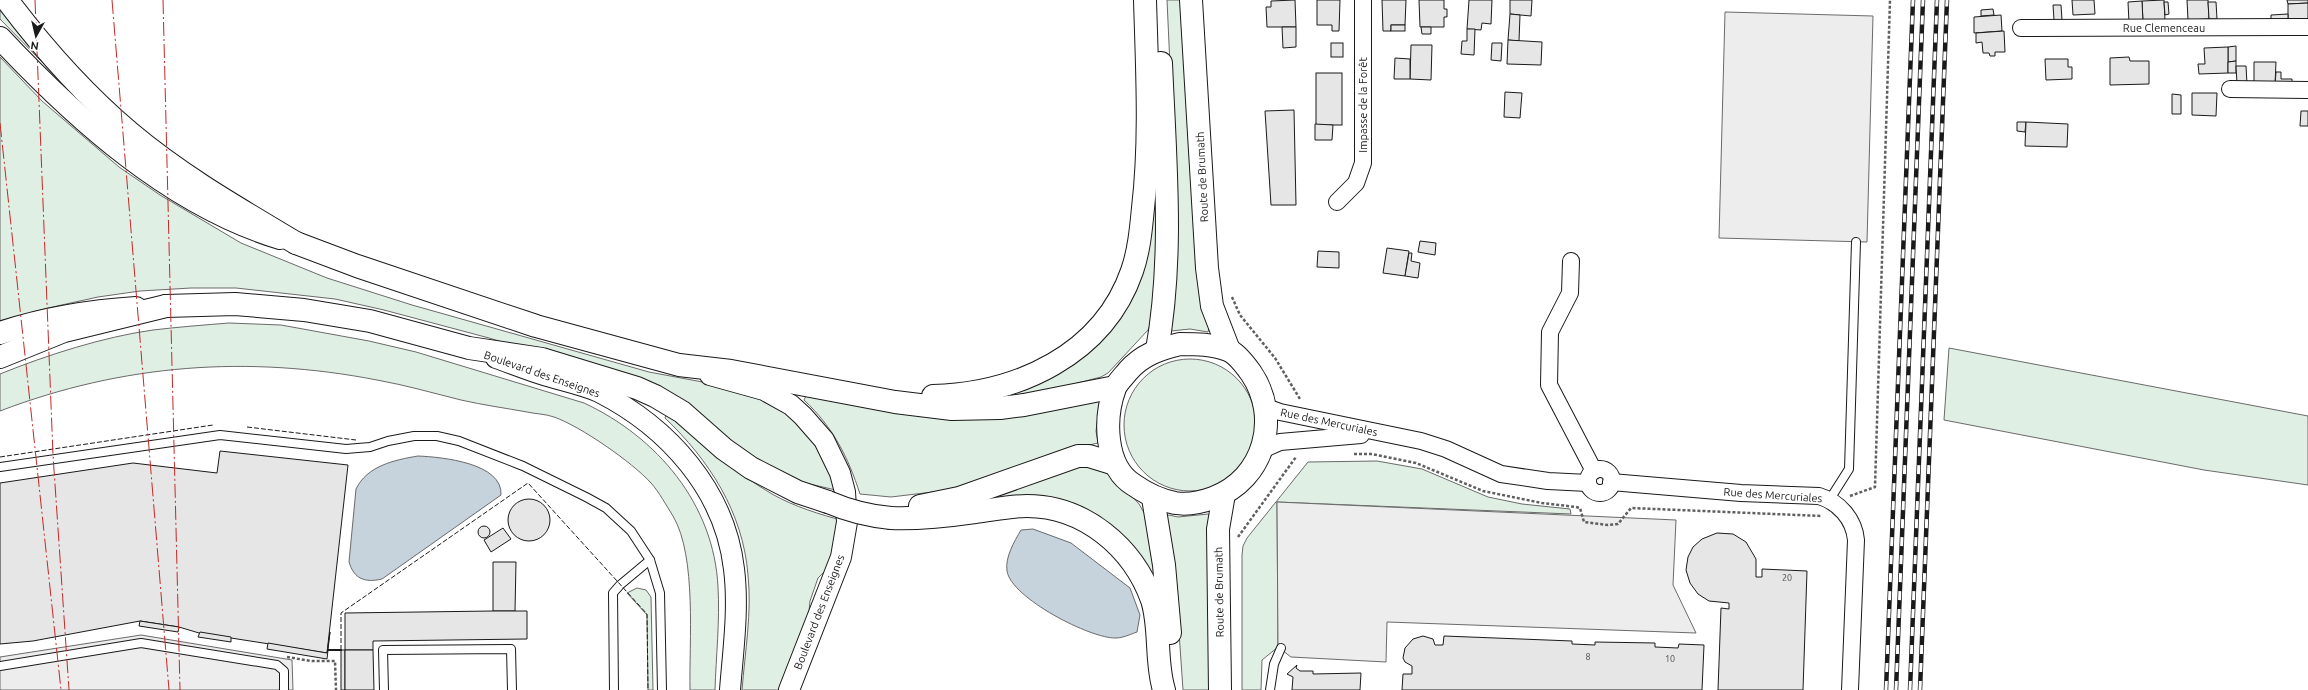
<svg xmlns="http://www.w3.org/2000/svg" width="2308" height="690" viewBox="0 0 2308 690" font-family="Ubuntu,sans-serif">
<style>
.green{fill:#e0efe3;stroke:#6a6a6a}
.parking{fill:#ededed;stroke:#6a6a6a}
.water{fill:#c6d2dc;stroke:#6a6a6a}
.building{fill:#e6e6e6;stroke:#1a1a1a}
.lines{fill:none;stroke-linecap:round;stroke-linejoin:round}
.service-casing{stroke:#1a1a1a;stroke-width:10}
.minor-casing{stroke:#1a1a1a;stroke-width:18}
.tertiary-casing{stroke:#1a1a1a;stroke-width:22}
.secondary-casing{stroke:#1a1a1a;stroke-width:24}
.primary-casing{stroke:#1a1a1a;stroke-width:24}
.trunk-casing{stroke:#1a1a1a;stroke-width:24}
.motorway-casing{stroke:#1a1a1a;stroke-width:24}
.path{stroke:#5f5f5f;stroke-width:2.5;stroke-dasharray:3 2;stroke-linecap:butt}
.service{stroke:#fff;stroke-width:8}
.minor{stroke:#fff;stroke-width:16}
.tertiary{stroke:#fff;stroke-width:20}
.secondary{stroke:#fff;stroke-width:22}
.primary{stroke:#fff;stroke-width:22}
.trunk{stroke:#fff;stroke-width:22}
.motorway{stroke:#fff;stroke-width:22}
.rail-casing{stroke:#1a1a1a;stroke-width:4.5}
.rail{stroke:#fff;stroke-width:3;stroke-dasharray:9;stroke-linecap:butt}
.secondary-bridge-casing{stroke:#1a1a1a;stroke-width:24;stroke-linecap:butt}
.secondary-bridge{stroke:#fff;stroke-width:22}
.fence{stroke:#1a1a1a;stroke-width:1;stroke-dasharray:5 2;stroke-linecap:butt}
.wall{stroke:#1a1a1a;stroke-width:2}
.power{stroke:#c62828;stroke-width:1;stroke-dasharray:14 3 2 3;stroke-linecap:butt}
.labels{text-anchor:middle;dominant-baseline:central;stroke-width:3;stroke-linejoin:round;paint-order:stroke}
.number-label{font-size:9px;fill:#4d4d4d}
.street-label{font-size:11px;fill:#1a1a1a;stroke:#fff}
</style>
<rect width="100%" height="100%" fill="#fff"/>
<g class="green">
<path d="M1167,0H1181L1209,328L1208,332L1190,329L1171,331L1170,329L1175,175Z"/>
<path d="M0,7L44,64L0,19Z"/>
<path d="M0,57L42,101L119,167L160,195L241,243L327,278L412,305L649,372L724,386L778,404L818,442L840,491L788,479L580,365L489,338L384,310L335,299L236,288H191L140,291L98,297L48,308L0,321Z"/>
<path d="M1156,166V275L1151,323L1148,330L1108,373L1101,377L1043,392L1002,398L1007,393L1098,342Z"/>
<path d="M229,323L281,325L369,341L416,352L584,403C657,437 714,504 718,587C720,621 716,656 715,690H690C689,642 697,557 673,516C666,505 659,492 651,483C632,462 580,426 554,417C546,414 536,414 527,412C505,408 483,405 461,400C433,393 405,385 377,380C248,355 123,364 0,411V374C47,355 103,337 153,330C178,327 204,325 229,323Z"/>
<path d="M1949,348L2308,416V485L2204,470L1944,420Z"/>
<circle cx="1190" cy="425" r="66"/>
<path d="M808,392L1100,401L1096,431L1098,443L1054,453L965,485L941,491L891,497L860,494C848,457 833,427 804,400Z"/>
<path d="M667,413C701,440 734,472 772,494C795,507 819,514 844,521L834,562L818,578L810,601L808,622L782,690H742C745,652 752,612 748,575C743,512 709,460 665,418Z"/>
<path d="M1377,461L1422,469L1488,497L1522,504L1570,509L1571,514L1277,502L1278,647L1262,660L1261,690H1242V555L1243,546L1247,538L1308,462Z"/>
<path d="M1073,465L1106,467L1139,504L1147,518L1158,586L1107,527L970,502Z"/>
<path d="M1169,515L1178,517L1208,514L1210,516V690H1183L1176,589L1167,516Z"/>
<path d="M637,588L646,590L651,597L653,690H648L647,615L627,593Z"/>
</g>
<g class="parking">
<path d="M1725,12L1873,16L1867,242L1719,238Z"/>
<path d="M1277,502L1676,520L1673,585L1696,633L1387,622L1386,662L1291,657L1278,647Z"/>
<path d="M141,635L292,660L293,690H0V657Z"/>
</g>
<g class="water">
<path d="M418,456C442,457 503,463 501,495L382,579C365,583 354,579 349,562L356,489C367,466 394,460 418,456Z"/>
<path d="M1033,529L1071,543L1130,588L1140,615L1137,632C1131,634 1123,638 1116,638C1091,639 1011,598 1007,571C1005,557 1014,542 1021,530Z"/>
</g>
<g class="building">
<path d="M1295,0L1296,27H1267L1266,7H1271V1Z"/>
<path d="M1317,0H1340L1339,31H1332V25H1317Z"/>
<path d="M1382,0H1406L1405,25H1391V31H1383Z"/>
<path d="M1419,0H1444V9H1447V17H1444V27H1420Z"/>
<path d="M1469,0H1492L1491,24L1482,23L1481,30L1467,29Z"/>
<path d="M1510,0H1532L1531,16L1510,14Z"/>
<path d="M2072,0H2094L2095,14L2073,15Z"/>
<path d="M2164,0L2165,21L2143,22L2142,1Z"/>
<path d="M2187,0H2208L2209,19L2188,20Z"/>
<path d="M2287,0H2308V3L2288,4Z"/>
<path d="M2142,1L2143,22L2129,23L2128,2Z"/>
<path d="M2164,2H2168L2169,14L2165,15Z"/>
<path d="M2208,2H2216L2217,19H2209Z"/>
<path d="M2308,3V20L2288,21V4Z"/>
<path d="M2053,5H2061L2062,20H2054Z"/>
<path d="M1993,9L1994,15L1981,16V10Z"/>
<path d="M1510,14L1520,15L1519,41L1508,40Z"/>
<path d="M2288,14V21L2271,22V15Z"/>
<path d="M2001,15L2002,31L1974,33V17Z"/>
<rect x="1391" y="25" width="14" height="6"/>
<path d="M1282,27H1296V47L1283,48Z"/>
<path d="M1421,27H1431V34H1422Z"/>
<path d="M1467,29H1475L1474,55L1461,54L1462,41H1467Z"/>
<path d="M2004,31L2005,52H1995V56H1990L1989,53H1983L1982,42L1976,43V33Z"/>
<path d="M1508,40L1542,42L1541,65L1507,64Z"/>
<rect x="1331" y="43" width="12" height="14"/>
<path d="M1492,43H1502L1501,61L1491,60Z"/>
<path d="M1411,45H1432L1431,80L1410,79Z"/>
<path d="M2236,46V61L2228,62V47Z"/>
<path d="M2228,47V73L2199,74L2198,64H2205L2204,48Z"/>
<path d="M2129,57L2130,61H2149V84L2110,85V58Z"/>
<path d="M1395,58L1410,59V79H1394Z"/>
<path d="M2045,59H2068V67H2072V79L2046,80Z"/>
<path d="M2236,61V73H2228V62Z"/>
<path d="M2254,62H2276L2275,85H2254Z"/>
<path d="M2236,66H2246L2247,84H2237Z"/>
<path d="M2276,72H2281V79H2292V85H2275Z"/>
<rect x="1316" y="73" width="26" height="52"/>
<path d="M1505,92L1522,93L1520,118L1504,117Z"/>
<path d="M2192,93H2217L2216,116L2192,115Z"/>
<path d="M2172,94L2181,95V114H2172Z"/>
<path d="M1294,110L1296,205H1271L1265,111Z"/>
<path d="M2301,111H2308V126H2300Z"/>
<path d="M2017,122H2026L2025,132L2017,131Z"/>
<path d="M2026,122L2068,124L2067,147L2025,146Z"/>
<path d="M1315,124L1333,125L1332,140H1315Z"/>
<path d="M1420,241L1436,243L1435,255L1418,252Z"/>
<path d="M1387,248L1409,251L1405,276L1383,273Z"/>
<path d="M1318,251L1339,252V268L1317,267Z"/>
<path d="M1409,253H1412L1411,261L1420,263L1418,278L1405,276Z"/>
<path d="M220,451L348,465L327,653L199,633L179,627L140,621L33,641L0,644V483L133,463L217,473Z"/>
<circle cx="529" cy="520" r="21"/>
<circle cx="484" cy="532" r="6"/>
<path d="M503,528L511,539L491,552L484,540Z"/>
<path d="M1717,533L1733,534L1746,542L1756,559V577H1762V569L1807,571L1803,690H1718L1721,608L1729,609V603L1709,601L1698,594L1690,583L1686,570L1688,557L1693,547L1702,539Z"/>
<path d="M493,562H516L515,611H493Z"/>
<path d="M493,611H527V639L373,641V650H345V613Z"/>
<path d="M140,621L179,627L178,632L139,626Z"/>
<path d="M200,632L231,637V642L198,637Z"/>
<path d="M330,632L327,659L267,649L268,643L327,653Z"/>
<path d="M1423,636L1433,639L1435,645H1443L1444,636L1572,641V644L1595,645V642L1655,643V647L1678,648L1679,644L1704,645L1702,690H1402L1403,674H1412V666L1405,662L1403,658L1405,648L1413,639Z"/>
<rect x="341" y="650" width="4" height="40"/>
<path d="M345,650H373L374,690H345Z"/>
<path d="M1297,665L1296,668L1300,671H1313V674L1361,673L1360,690H1292L1293,677L1287,674Z"/>
</g>
<g class="lines">
<defs>
<g id="service">
<path d="M0,467L220,435L346,449L370,447L388,441L414,436H437L459,441L523,466L586,497L606,508L631,531L650,560L660,593L662,690"/>
<path d="M1830,499L1849,469L1856,242"/>
<path d="M0,666L141,643L277,665L284,671V690"/>
<path d="M384,690L383,650L511,649L512,690"/>
<path d="M614,690L613,593L620,585L650,560"/>
<path d="M1270,690L1274,664L1281,648"/>
</g>
<g id="minor">
<path d="M2021,28L2308,27"/>
<path d="M2230,89L2308,90"/>
<path d="M1337,202L1356,183L1363,163V0"/>
<path d="M1571,261L1570,293L1550,332L1549,385L1594,471"/>
<path d="M1266,407L1280,412L1421,441L1446,449L1501,474L1548,481L1588,483"/>
<path d="M1262,450L1280,442L1361,435"/>
<circle cx="1600" cy="481" r="12"/>
<path d="M1611,482L1741,493L1819,496C1839,502 1854,519 1856,540L1850,690"/>
</g>
<g id="tertiary">
<path d="M496,358C513,364 530,371 547,376C564,381 583,385 599,392C668,427 725,490 734,569C739,609 733,651 730,690"/>
<path d="M710,375L764,390L791,405L803,416L824,440L840,473L845,492L847,522L841,557L789,690"/>
</g>
<g id="secondary">
<path d="M1191,0L1207,268L1212,306L1229,350"/>
<path d="M296,243L357,266L536,326L679,365L731,371L895,402L952,409L1000,408L1024,405L1115,387"/>
<path d="M166,306L235,304L304,310L370,321L469,348L542,359L637,388L655,396L682,412L724,449L751,468L798,492L828,502"/>
<path d="M1180,344C1196,344 1213,344 1228,350C1236,353 1246,366 1251,373C1281,417 1265,479 1213,498C1202,502 1188,505 1175,503C1159,500 1147,494 1134,485C1104,467 1104,418 1115,388C1117,383 1124,376 1128,371C1142,355 1159,349 1180,344Z"/>
<path d="M1157,350C1174,256 1165,158 1161,63"/>
<path d="M933,396C1017,394 1103,355 1132,271C1139,251 1141,229 1143,208C1151,139 1147,69 1145,0"/>
<path d="M1153,498L1164,565L1170,633"/>
<path d="M920,506L959,498L1078,456H1089L1115,464"/>
<path d="M891,518C919,519 947,516 975,512C992,510 1010,506 1027,506C1084,506 1133,547 1152,600C1161,628 1155,661 1164,690"/>
<path d="M1220,690L1218,529L1224,494"/>
</g>
<g id="primary">
<path d="M0,38C76,119 171,205 280,238"/>
<path d="M0,333C45,318 89,311 136,308"/>
</g>
<path id="trunk" d="M7,0C43,48 84,94 130,133C181,176 239,209 296,243"/>
<path id="motorway" d="M0,357L64,331L166,306"/>
</defs>
<use href="#service" class="service-casing"/>
<use href="#minor" class="minor-casing"/>
<use href="#tertiary" class="tertiary-casing"/>
<use href="#secondary" class="secondary-casing"/>
<use href="#primary" class="primary-casing"/>
<use href="#trunk" class="trunk-casing"/>
<use href="#motorway" class="motorway-casing"/>
<g class="path">
<path d="M1232,297L1240,315L1275,358L1300,399"/>
<path d="M1354,454H1372L1416,463L1483,491L1542,503L1576,507L1580,508L1584,522L1608,525L1618,524L1631,508L1822,516"/>
<path d="M1850,496L1875,487L1890,0"/>
<path d="M1238,537L1296,457"/>
<path d="M287,657L311,661H335L336,690"/>
</g>
<use href="#service" class="service"/>
<use href="#minor" class="minor"/>
<use href="#tertiary" class="tertiary"/>
<use href="#secondary" class="secondary"/>
<use href="#primary" class="primary"/>
<use href="#trunk" class="trunk"/>
<use href="#motorway" class="motorway"/>
<defs>
<g id="rail">
<path d="M1886,690L1913,0"/>
<path d="M1896,690L1923,0"/>
<path d="M1910,690L1937,0"/>
<path d="M1920,690L1947,0"/>
</g>
</defs>
<use href="#rail" class="rail-casing"/>
<use href="#rail" class="rail"/>
<defs>
<path id="secondary-bridge" d="M828,502C849,511 868,516 891,518"/>
</defs>
<use href="#secondary-bridge" class="secondary-bridge-casing"/>
<use href="#secondary-bridge" class="secondary-bridge"/>
<g class="fence">
<path d="M247,427L356,440"/>
<path d="M0,457L213,425"/>
<path d="M341,650V613L528,483L647,614L648,690"/>
</g>
<path class="wall" d="M328,650H341"/>
<g class="power">
<path d="M35,0L53,455L69,690"/>
<path d="M112,0L169,690"/>
<path d="M163,0L180,690"/>
<path d="M0,123L61,690"/>
</g>
</g>
<g class="labels">
<g class="number-label">
<text x="1787" y="578">20</text>
<text x="1588" y="657">8</text>
<text x="1670" y="659">10</text>
</g>
<g class="street-label">
<text x="2164" y="28">Rue Clemenceau</text>
<text transform="translate(1363 105) rotate(-90)">Impasse de la Forêt</text>
<text transform="translate(1202 177) rotate(-93)">Route de Brumath</text>
<text transform="translate(542 374) rotate(19)">Boulevard des Enseignes</text>
<text transform="translate(1329 422) rotate(12)">Rue des Mercuriales</text>
<text transform="translate(1773 495) rotate(4)">Rue des Mercuriales</text>
<text transform="translate(1219 592) rotate(-91)">Route de Brumath</text>
<text transform="translate(819 612) rotate(-69)">Boulevard des Enseignes</text>
</g>
</g>
<g transform="translate(36 36) rotate(188)" stroke="#ffffff" stroke-width="3" paint-order="stroke">
<path d="M0-3L7 15L0 10L-7 15Z" fill="#1a1a1a"/>
<text y="-6" font-size="11" font-weight="bold" text-anchor="middle" fill="#1a1a1a">N</text>
</g>
</svg>
